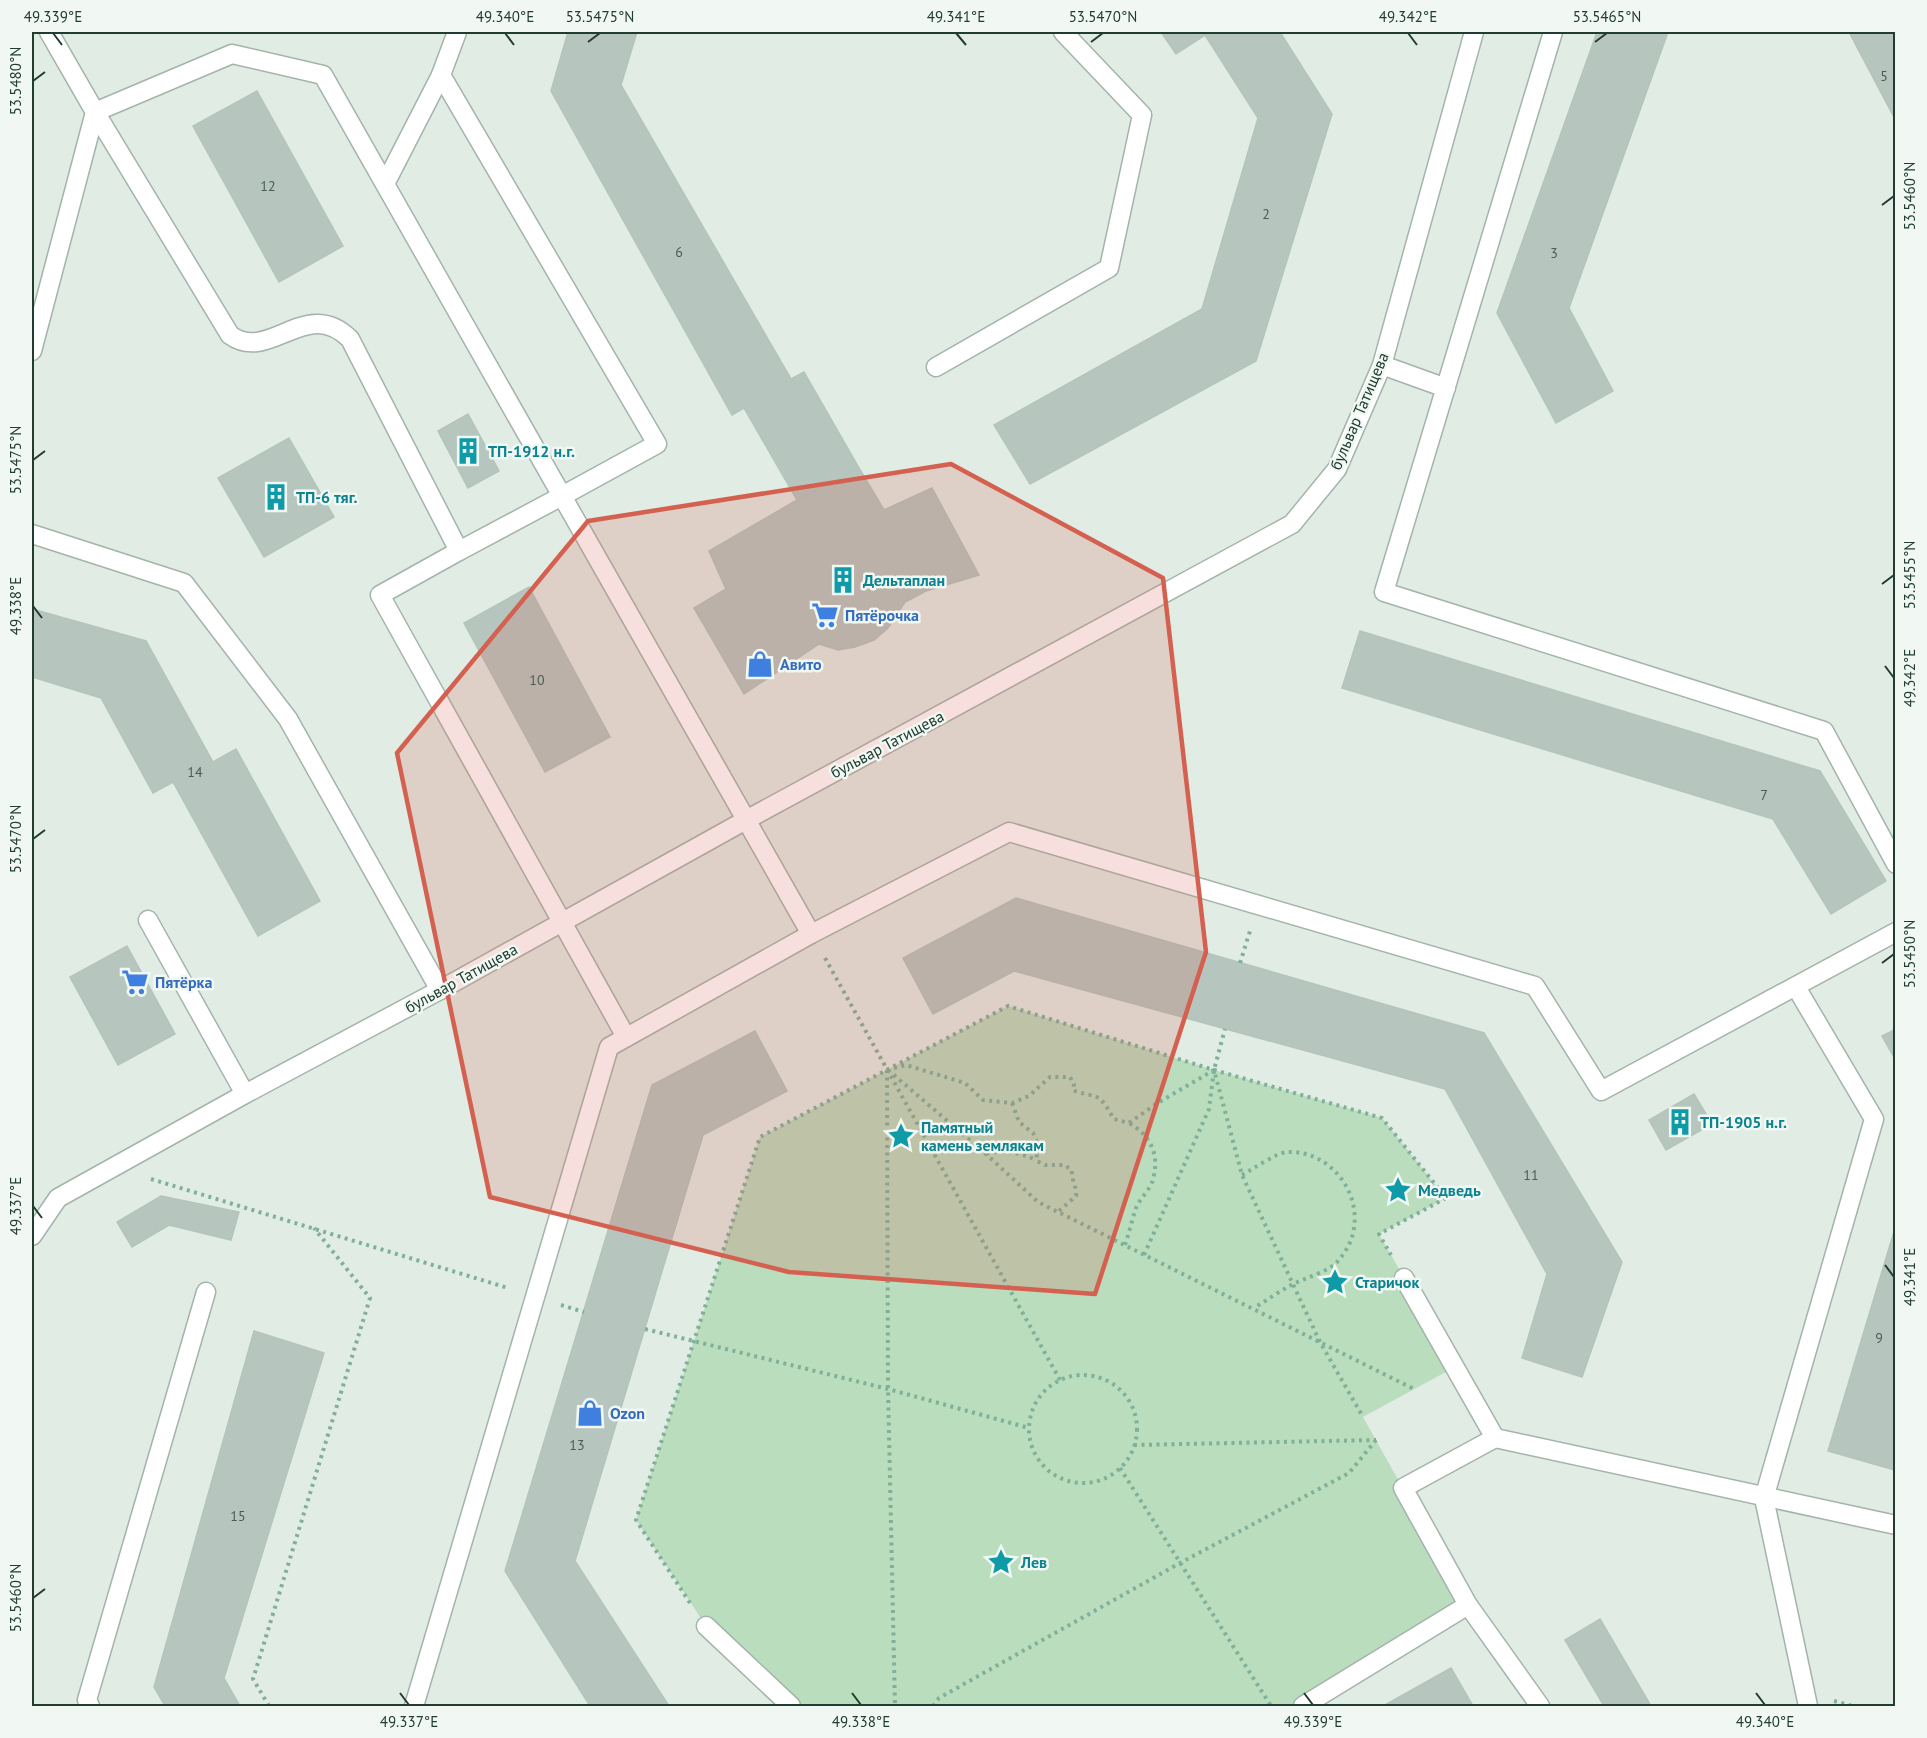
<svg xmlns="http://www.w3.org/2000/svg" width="1927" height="1738" viewBox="0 0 1927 1738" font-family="'PT Sans',sans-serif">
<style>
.green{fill:#b9ddbd}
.building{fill:#b6c6be;stroke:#b3c5bb;stroke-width:1.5}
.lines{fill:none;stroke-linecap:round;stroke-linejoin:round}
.lane-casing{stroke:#a4b4ab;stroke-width:21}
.street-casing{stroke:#a4b4ab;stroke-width:21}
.path{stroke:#80b09a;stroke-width:4;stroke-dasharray:3 4.5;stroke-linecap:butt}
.lane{stroke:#fff;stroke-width:18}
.street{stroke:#fff;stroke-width:18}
.marked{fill:#d46050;fill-opacity:0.2;stroke:#d46050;stroke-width:4.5;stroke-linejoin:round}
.ticks{fill:none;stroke:#213c31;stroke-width:2}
.labels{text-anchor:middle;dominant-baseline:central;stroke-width:5;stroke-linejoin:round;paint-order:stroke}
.number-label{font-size:14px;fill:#465e54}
.street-label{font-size:16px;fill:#213c31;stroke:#f1f8f4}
.culture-label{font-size:16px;font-weight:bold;fill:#0d838f;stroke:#f1f8f4;text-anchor:start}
.shop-label{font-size:16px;font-weight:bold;fill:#366cbe;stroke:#f1f8f4;text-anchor:start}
.neatline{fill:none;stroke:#213c31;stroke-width:2}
.ticks-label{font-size:15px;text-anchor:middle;fill:#213c31}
</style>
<rect width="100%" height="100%" fill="#e1ece5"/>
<path class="green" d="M1008,1006L1214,1070L1382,1118L1446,1198L1379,1234L1455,1367L1363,1417L1468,1605L1301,1706H791L706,1626L636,1520L760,1137Z"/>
<g class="building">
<path d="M568,32H637L621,85L791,379L804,372L859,468L797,500L744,408L732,415L551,91Z"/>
<path d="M1161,32H1280L1332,114L1256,361L1030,484L994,425L1202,309L1258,118L1205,35L1176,54Z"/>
<path d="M1597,32H1668L1569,308L1613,391L1556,423L1497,313Z"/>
<path d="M1849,32H1896V121Z"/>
<path d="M257,91L343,246L279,282L193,126Z"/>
<path d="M468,414L499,471L468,488L438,431Z"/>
<path d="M289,438L334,517L264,557L218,478Z"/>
<path d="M859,468L884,510L932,488L979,575L926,591L905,602L888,628L874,640L855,647L838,650L819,644L744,694L694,608L726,589L709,551L797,500Z"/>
<path d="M529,587L610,737L545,772L464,623Z"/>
<path d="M32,609L146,641L213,762L236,749L320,901L258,936L173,782L153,793L101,698L32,677Z"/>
<path d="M1360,631L1820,771L1886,881L1831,914L1773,819L1342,688Z"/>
<path d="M1016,898L1484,1033L1622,1262L1582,1377L1522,1358L1547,1274L1445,1089L1014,971L933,1014L903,958Z"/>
<path d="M127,946L175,1034L118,1065L70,977Z"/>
<path d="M1896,1029V1061L1882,1036Z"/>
<path d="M755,1031L787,1091L703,1135L575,1561L669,1706H590L505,1571L652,1085Z"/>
<path d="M1694,1094L1712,1124L1666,1150L1649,1120Z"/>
<path d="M161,1196L239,1212L231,1240L169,1225L132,1247L117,1222Z"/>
<path d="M1896,1225V1468L1895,1470L1828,1451Z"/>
<path d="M254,1331L324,1353L224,1678L240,1706H165L154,1687Z"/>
<path d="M1600,1619L1651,1706H1604L1565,1640Z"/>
<path d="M1451,1668L1473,1706H1383Z"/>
</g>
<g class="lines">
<defs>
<g id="lane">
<path d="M49,32L95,112L230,335C270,364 306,295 350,339L459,551L562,496L811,934"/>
<path d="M1553,32L1384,592L1824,731L1896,864"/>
<path d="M385,184L441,75"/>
<path d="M32,351L95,112L232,54L323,75L562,496L657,444L441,75L457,32"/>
<path d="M1382,365L1446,388"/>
<path d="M936,367L1109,268L1142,115L1063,32"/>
<path d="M32,534L184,583L288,719L440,990"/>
<path d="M459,551L380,595L626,1037"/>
<path d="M148,920L245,1094"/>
<path d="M1796,987L1874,1119L1764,1498L1808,1706"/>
<path d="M1404,1278L1495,1438"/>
<path d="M706,1626L791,1706"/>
<path d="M90,1706L87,1700L206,1292"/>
<path d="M414,1706L609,1047L811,934L1009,832L1535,986L1601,1091L1896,932"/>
<path d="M1303,1706L1468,1605"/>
<path d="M1540,1706L1468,1605L1403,1488L1495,1438L1896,1525"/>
</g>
<path id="street" d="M32,1236L58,1198L245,1094L440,990L746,820L1292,524L1337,469L1382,365L1474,32"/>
</defs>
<use href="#lane" class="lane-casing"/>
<use href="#street" class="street-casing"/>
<g class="path">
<path d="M825,958L1060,1380"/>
<path d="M1240,963L1250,931"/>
<path d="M894,1068L906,1065L965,1083L983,1100L1012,1103L1029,1096L1050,1077H1070L1074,1084L1073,1090C1082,1095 1097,1094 1102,1101C1107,1106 1110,1113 1114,1119L1129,1123L1156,1104L1214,1070L1242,1175L1320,1342L1363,1417"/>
<path d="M887,1070L888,1389L895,1706"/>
<path d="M888,1070L986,1154L1038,1202L1414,1389"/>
<path d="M1012,1103L1019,1122L1033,1133L1036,1140L1037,1161L1045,1165H1065L1072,1171C1071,1180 1077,1186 1076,1196L1058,1212"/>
<path d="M986,1154C1005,1149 1019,1153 1037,1160"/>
<path d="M1242,1175C1253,1169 1276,1153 1287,1152C1329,1150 1363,1192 1353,1233C1351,1243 1345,1253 1338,1261C1330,1271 1305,1278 1293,1284C1280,1291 1267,1300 1254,1308"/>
<path d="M151,1179L508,1288"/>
<path d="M1125,1245C1129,1233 1132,1220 1136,1208C1140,1198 1151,1189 1153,1179C1160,1154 1150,1135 1129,1123"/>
<path d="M1144,1255L1209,1109L1214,1070L1225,1029"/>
<path d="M561,1305L584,1312"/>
<path d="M645,1329L888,1389L1029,1428"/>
<circle cx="1083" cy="1429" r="54"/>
<path d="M1134,1445L1376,1440"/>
<path d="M1120,1468L1271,1706"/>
<path d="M690,1603L636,1520L760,1137L1008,1006L1214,1070L1382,1118L1446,1198L1379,1234L1391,1255"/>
<path d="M1834,1701L1853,1706"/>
<path d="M269,1706L253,1679L370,1298L314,1228"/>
<path d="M933,1706L939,1698L1180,1563L1349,1473L1376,1440"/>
</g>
<use href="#lane" class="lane"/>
<use href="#street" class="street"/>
</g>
<path class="marked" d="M951,464L1163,578L1206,952L1095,1294L789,1272L490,1197L397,753L588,521Z"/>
<path class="ticks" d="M53,33L62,45M505,33L514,45M956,33L966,45M1408,33L1417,45M588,42L600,33M1091,42L1103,33M1595,42L1607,33M33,81L45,72M1882,205L1894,196M33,460L45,451M1882,584L1894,575M33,606L42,618M1885,666L1894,678M33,839L45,830M1882,963L1894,954M33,1206L42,1218M1885,1265L1894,1277M33,1598L45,1589M400,1693L409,1705M852,1693L861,1705M1304,1693L1313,1705M1756,1693L1765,1705"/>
<defs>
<symbol id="building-bare" viewBox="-9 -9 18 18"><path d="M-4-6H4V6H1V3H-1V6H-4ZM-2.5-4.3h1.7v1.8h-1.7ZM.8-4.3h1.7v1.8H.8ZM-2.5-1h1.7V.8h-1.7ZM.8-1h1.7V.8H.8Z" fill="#0f9aa8" stroke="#f1f8f4" stroke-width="2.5" paint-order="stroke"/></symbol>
<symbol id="supermarket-bare" viewBox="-9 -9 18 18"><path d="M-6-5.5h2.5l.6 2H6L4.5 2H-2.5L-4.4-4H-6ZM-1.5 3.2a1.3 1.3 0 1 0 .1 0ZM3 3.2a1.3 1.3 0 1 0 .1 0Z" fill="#3f7fe0" stroke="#f1f8f4" stroke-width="2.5" paint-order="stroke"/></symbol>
<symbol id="shop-bare" viewBox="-9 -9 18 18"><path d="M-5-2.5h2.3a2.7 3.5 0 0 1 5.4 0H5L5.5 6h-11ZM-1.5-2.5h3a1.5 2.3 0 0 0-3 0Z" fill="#3f7fe0" stroke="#f1f8f4" stroke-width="2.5" paint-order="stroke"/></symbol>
<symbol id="sight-bare" viewBox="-9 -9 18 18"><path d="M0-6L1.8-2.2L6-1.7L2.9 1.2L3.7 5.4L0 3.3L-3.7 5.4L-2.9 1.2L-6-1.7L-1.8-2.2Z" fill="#0f9aa8" stroke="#f1f8f4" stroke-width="2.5" paint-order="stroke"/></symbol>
</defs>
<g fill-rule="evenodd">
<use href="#building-bare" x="449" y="432" width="38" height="38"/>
<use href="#building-bare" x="257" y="478" width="38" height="38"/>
<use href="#building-bare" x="824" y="561" width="38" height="38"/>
<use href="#supermarket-bare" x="806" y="596" width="38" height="38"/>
<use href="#shop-bare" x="741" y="645" width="38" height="38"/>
<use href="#supermarket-bare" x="116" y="963" width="38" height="38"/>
<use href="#building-bare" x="1661" y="1103" width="38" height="38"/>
<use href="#sight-bare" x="882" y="1117" width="38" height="38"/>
<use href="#sight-bare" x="1379" y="1171" width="38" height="38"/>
<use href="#sight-bare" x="1316" y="1263" width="38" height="38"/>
<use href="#shop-bare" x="571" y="1394" width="38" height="38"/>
<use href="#sight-bare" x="982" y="1543" width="38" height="38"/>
</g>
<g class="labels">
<g class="number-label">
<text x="1884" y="76">5</text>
<text x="268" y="186">12</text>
<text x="1266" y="214">2</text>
<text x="679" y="252">6</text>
<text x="1554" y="253">3</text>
<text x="537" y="680">10</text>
<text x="195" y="772">14</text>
<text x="1764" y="795">7</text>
<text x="1531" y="1175">11</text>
<text x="1879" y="1338">9</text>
<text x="577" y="1445">13</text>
<text x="238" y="1516">15</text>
</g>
<g class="street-label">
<text transform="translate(1359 411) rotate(-67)">бульвар Татищева</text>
<text transform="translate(887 744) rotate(-28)">бульвар Татищева</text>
<text transform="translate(461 978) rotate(-29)">бульвар Татищева</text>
</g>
<g class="culture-label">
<text x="488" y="451">ТП-1912 н.г.</text>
<text x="296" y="497">ТП-6 тяг.</text>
<text x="863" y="580">Дельтаплан</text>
<text x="1700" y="1122">ТП-1905 н.г.</text>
<text x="921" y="1127">Памятный<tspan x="921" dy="18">камень землякам</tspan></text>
<text x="1418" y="1190">Медведь</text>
<text x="1355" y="1282">Старичок</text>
<text x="1021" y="1562">Лев</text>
</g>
<g class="shop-label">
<text x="845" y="615">Пятёрочка</text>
<text x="780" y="664">Авито</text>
<text x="155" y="982">Пятёрка</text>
<text x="610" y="1413">Ozon</text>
</g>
</g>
<rect width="1927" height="1738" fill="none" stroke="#f1f8f4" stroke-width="66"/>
<rect x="33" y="33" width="1861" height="1672" class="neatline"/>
<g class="ticks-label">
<text x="53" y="22">49.339°E</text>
<text x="505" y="22">49.340°E</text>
<text x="600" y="22">53.5475°N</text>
<text x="956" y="22">49.341°E</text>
<text x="1103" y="22">53.5470°N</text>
<text x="1408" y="22">49.342°E</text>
<text x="1607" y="22">53.5465°N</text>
<text transform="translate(16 81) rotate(-90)" y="5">53.5480°N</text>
<text transform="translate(1910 196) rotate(-90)" y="5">53.5460°N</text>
<text transform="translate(16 460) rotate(-90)" y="5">53.5475°N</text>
<text transform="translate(1910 575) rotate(-90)" y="5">53.5455°N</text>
<text transform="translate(16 606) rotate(-90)" y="5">49.338°E</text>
<text transform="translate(1910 678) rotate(-90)" y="5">49.342°E</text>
<text transform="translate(16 839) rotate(-90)" y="5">53.5470°N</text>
<text transform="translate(1910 954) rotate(-90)" y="5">53.5450°N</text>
<text transform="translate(16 1206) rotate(-90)" y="5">49.337°E</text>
<text transform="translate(1910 1277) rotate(-90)" y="5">49.341°E</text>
<text transform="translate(16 1598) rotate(-90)" y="5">53.5460°N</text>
<text x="409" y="1727">49.337°E</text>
<text x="861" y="1727">49.338°E</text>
<text x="1313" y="1727">49.339°E</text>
<text x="1765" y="1727">49.340°E</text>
</g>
</svg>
